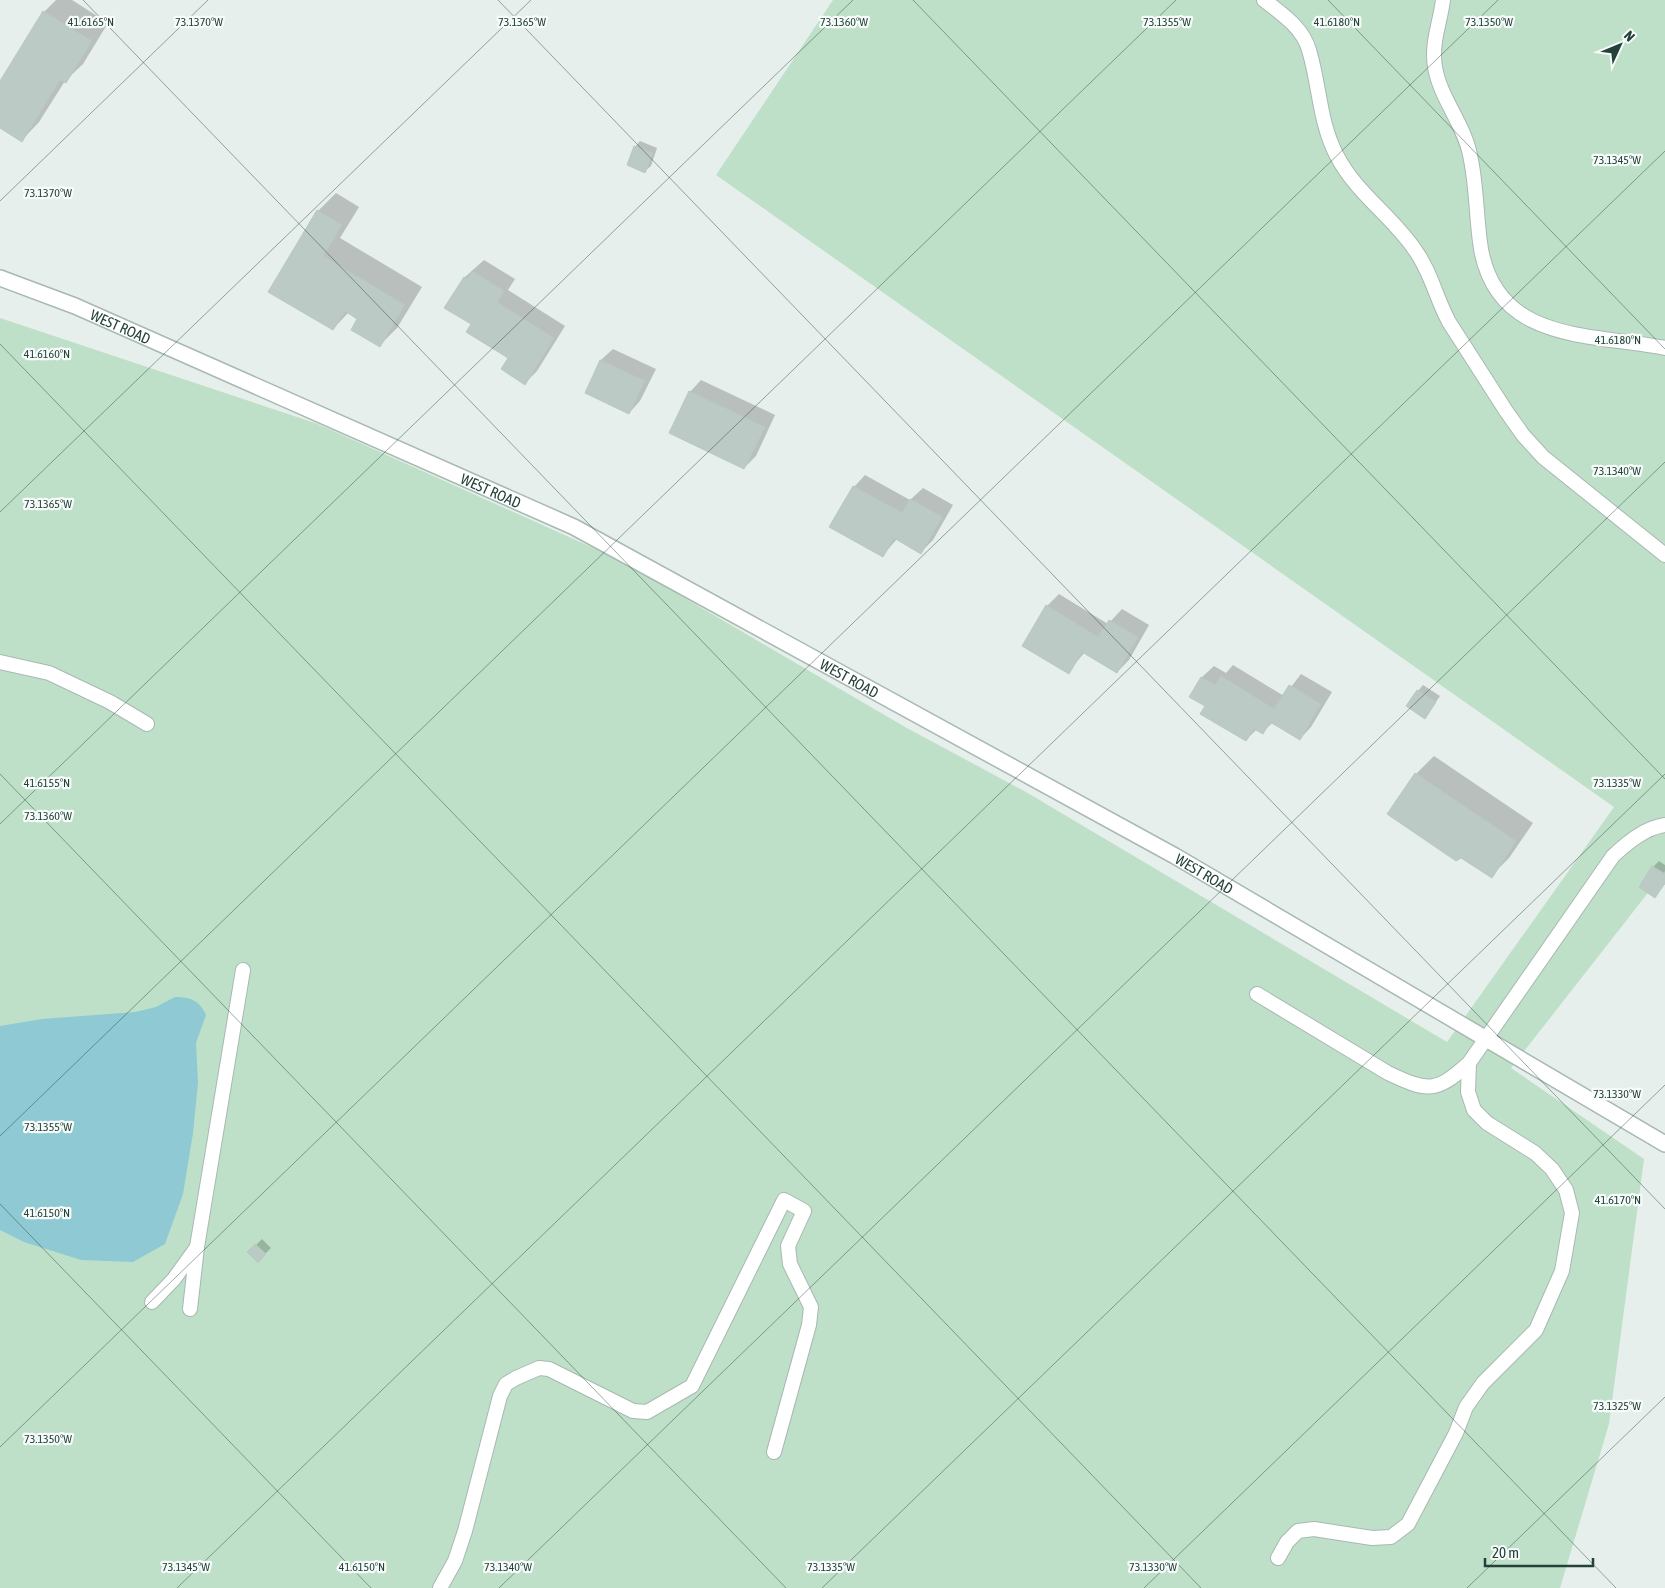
<svg xmlns="http://www.w3.org/2000/svg" width="1665" height="1588" viewBox="0 0 1665 1588" font-family="'Asap Condensed',sans-serif">
<style>
.green{fill:#bfe0c8}
.water{fill:#8ec9d4}
.shadow{fill:#0003}
.building{fill:#bbcac4;stroke:#b8c9c2}
.lines{fill:none;stroke-linecap:round;stroke-linejoin:round}
.service-casing{stroke:#a8b8b2;stroke-width:16}
.tertiary-casing{stroke:#a8b8b2;stroke-width:18}
.service{stroke:#fff;stroke-width:14}
.tertiary{stroke:#fff;stroke-width:15}
.ticks{fill:none;stroke:#24423a;stroke-width:1;stroke-opacity:0.45}
.labels{text-anchor:middle;dominant-baseline:central;stroke-width:4.5;stroke-linejoin:round;paint-order:stroke}
.street-label{font-size:15px;fill:#24423a;stroke:#f7fbf9}
.ticks-label{font-size:12px;text-anchor:middle;fill:#24423a;stroke:#f7fbf9;stroke-width:4.5;stroke-linejoin:round;paint-order:stroke}
</style>
<rect width="100%" height="100%" fill="#e6efeb"/>
<path class="green" d="M833,0H1665V871L1511,1068L1644,1159L1609,1424L1560,1588H0V318L318,424L620,560L905,727L1026,792L1447,1042L1614,807L716,175Z"/>
<path class="water" d="M175,997C191,997 199,1000 206,1015L196,1043L198,1083L193,1133L183,1194L165,1244L133,1262L81,1260L24,1242L0,1230V1026L42,1019L135,1012L156,1007Z"/>
<g class="shadow">
<path d="M56,0H72L108,23L83,64L65,81L39,122L22,140L0,127V84L44,12Z"/>
<path d="M640,141L657,148L651,166L645,171L635,147Z"/>
<path d="M336,193L359,207L340,238L422,287L397,328L380,345L359,318L349,312L333,329L270,292L318,211Z"/>
<path d="M484,260L515,279L508,290L565,326L537,371L525,383L509,358L472,324L446,307L465,277Z"/>
<path d="M613,349L656,369L640,401L629,413L586,392L601,360Z"/>
<path d="M701,380L775,415L756,456L744,468L690,392Z"/>
<path d="M865,475L910,500L923,488L953,505L933,540L921,552L897,539L883,555L854,487Z"/>
<path d="M1059,594L1108,624L1122,609L1149,625L1129,660L1117,672L1085,652L1068,672L1047,606Z"/>
<path d="M1233,665L1284,696L1301,674L1332,692L1311,727L1300,739L1273,722L1263,732L1257,729L1246,740L1207,706L1191,696L1202,677L1214,666L1226,673Z"/>
<path d="M1423,685L1440,696L1425,718L1418,691Z"/>
<path d="M1434,756L1533,823L1509,858L1491,876L1389,814L1416,774Z"/>
<path d="M1659,861L1665,865V884L1655,896L1653,867Z"/>
<path d="M262,1239L271,1248L258,1261L249,1252Z"/>
</g>
<g class="building">
<path d="M43,11L92,41L66,83L60,80L22,142L0,128V81Z"/>
<path d="M634,146L653,153L645,173L627,165Z"/>
<path d="M317,210L342,225L323,256L405,305L380,347L351,330L357,319L345,311L333,330L268,292Z"/>
<path d="M472,271L504,291L497,302L554,338L525,385L501,369L508,358L466,332L471,324L444,308L464,277L467,279Z"/>
<path d="M600,360L645,381L629,414L585,393Z"/>
<path d="M689,391L765,427L744,469L669,433Z"/>
<path d="M853,486L902,513L910,499L942,517L921,554L894,538L883,557L829,527Z"/>
<path d="M1046,605L1098,637L1109,620L1138,637L1117,673L1082,652L1069,674L1022,646Z"/>
<path d="M1221,676L1274,709L1289,685L1321,704L1300,740L1270,722L1263,734L1254,729L1246,741L1200,714L1205,706L1189,697L1201,677L1215,685Z"/>
<path d="M1417,690L1436,702L1425,719L1406,706Z"/>
<path d="M1415,773L1516,841L1492,878L1461,858L1456,861L1387,814Z"/>
<path d="M1652,866L1665,874V883L1655,898L1639,887Z"/>
<path d="M255,1244L266,1254L258,1263L247,1252Z"/>
</g>
<g class="lines">
<defs>
<g id="service">
<path d="M1264,0C1281,13 1303,28 1309,50C1320,86 1319,122 1337,156C1356,193 1392,216 1415,250C1431,272 1436,298 1449,322L1506,411L1523,435L1543,457L1665,555"/>
<path d="M1443,0C1440,23 1431,44 1435,67C1440,98 1464,124 1470,155C1477,186 1476,218 1481,249C1498,344 1593,333 1665,348"/>
<path d="M0,662L49,673L110,702L147,724"/>
<path d="M1257,994L1388,1073C1428,1092 1436,1093 1469,1063L1613,856C1628,842 1645,828 1665,825"/>
<path d="M152,1302L174,1279L197,1247L243,970"/>
<path d="M190,1309L197,1247"/>
<path d="M1278,1558L1287,1542L1298,1531L1314,1529L1372,1538L1391,1537L1408,1524L1456,1433L1466,1407L1483,1383L1536,1330L1562,1271L1572,1213L1566,1190L1552,1169L1535,1153L1487,1123L1474,1110L1468,1092L1469,1063"/>
<path d="M440,1588L455,1561L465,1531L500,1396L506,1384L516,1378L539,1368L549,1369L633,1411L647,1412L692,1386L784,1200L804,1211L788,1246L790,1264L811,1307L809,1325L774,1452"/>
</g>
<g id="tertiary">
<path id="s1" d="M0,278L75,306L574,527L1175,856L1665,1144"/>
</g>
</defs>
<use href="#service" class="service-casing"/>
<use href="#tertiary" class="tertiary-casing"/>
<use href="#service" class="service"/>
<use href="#tertiary" class="tertiary"/>
</g>
<path class="ticks" d="M83,0L1616,1588M498,0L1665,1209M913,0L1665,779M1328,0L1665,349M0,201L208,0M0,344L1201,1588M0,512L531,0M0,774L786,1588M0,824L853,0M0,1136L1176,0M0,1204L371,1588M0,1447L1498,0M177,1588L1665,151M499,1588L1665,462M822,1588L1665,774M1144,1588L1665,1085M1467,1588L1665,1397"/>
<g class="labels">
<g class="street-label">
<text stroke="none"><textPath href="#s1" startOffset="130">WEST ROAD</textPath></text>
<text stroke="none"><textPath href="#s1" startOffset="535">WEST ROAD</textPath></text>
<text stroke="none"><textPath href="#s1" startOffset="940">WEST ROAD</textPath></text>
<text stroke="none"><textPath href="#s1" startOffset="1345">WEST ROAD</textPath></text>
</g>
</g>
<g class="ticks-label">
<text x="199" y="26">73.1370°W</text>
<text x="522" y="26">73.1365°W</text>
<text x="844" y="26">73.1360°W</text>
<text x="1167" y="26">73.1355°W</text>
<text x="1489" y="26">73.1350°W</text>
<text x="91" y="26">41.6165°N</text>
<text x="1337" y="26">41.6180°N</text>
<text x="1617" y="164">73.1345°W</text>
<text x="48" y="197">73.1370°W</text>
<text x="1618" y="344">41.6180°N</text>
<text x="47" y="358">41.6160°N</text>
<text x="1617" y="475">73.1340°W</text>
<text x="48" y="508">73.1365°W</text>
<text x="1617" y="787">73.1335°W</text>
<text x="47" y="787">41.6155°N</text>
<text x="48" y="820">73.1360°W</text>
<text x="1617" y="1098">73.1330°W</text>
<text x="48" y="1131">73.1355°W</text>
<text x="1618" y="1204">41.6170°N</text>
<text x="47" y="1217">41.6150°N</text>
<text x="1617" y="1410">73.1325°W</text>
<text x="48" y="1443">73.1350°W</text>
<text x="362" y="1571">41.6150°N</text>
<text x="186" y="1571">73.1345°W</text>
<text x="508" y="1571">73.1340°W</text>
<text x="831" y="1571">73.1335°W</text>
<text x="1153" y="1571">73.1330°W</text>
</g>
<g transform="translate(1620 45) rotate(46)" stroke="#f7fbf9" stroke-width="4" paint-order="stroke">
<path d="M0-4L9 19L0 12L-9 19Z" fill="#24423a"/>
<text y="-8" font-size="14" font-weight="bold" text-anchor="middle" fill="#24423a">N</text>
</g>
<path d="M1485 1558v8h108v-8" fill="none" stroke="#24423a" stroke-width="2.5"/>
<text x="1492" y="1558" font-size="15" fill="#24423a" stroke="#f7fbf9" stroke-width="4" paint-order="stroke">20 m</text>
</svg>
